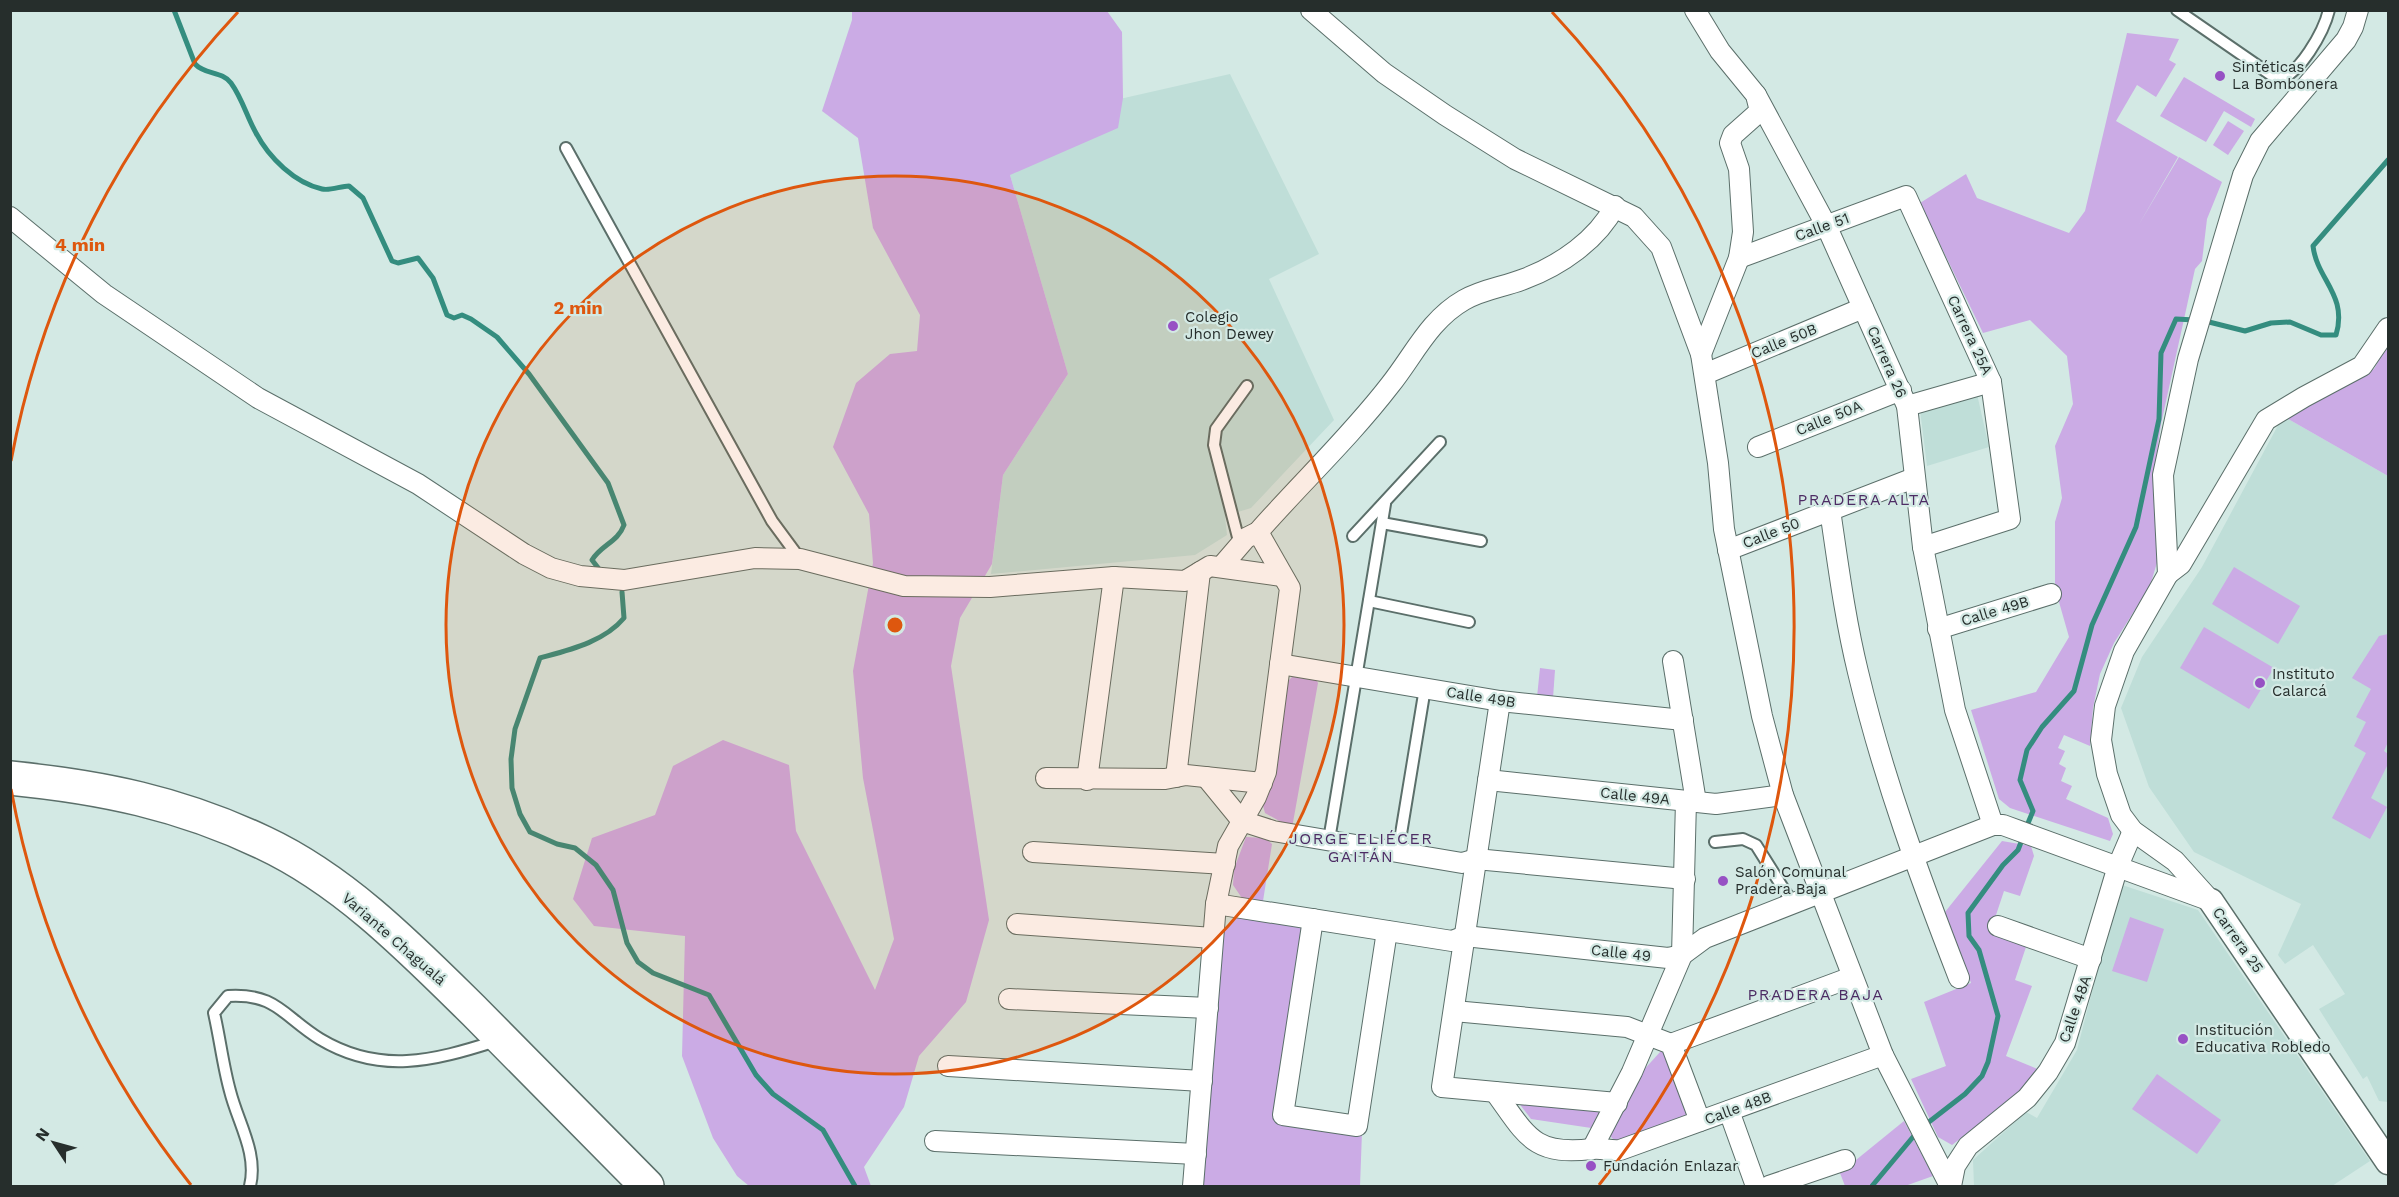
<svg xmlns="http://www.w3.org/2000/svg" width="2399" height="1197" viewBox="0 0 2399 1197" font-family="'Work Sans',sans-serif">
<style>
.built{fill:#bfded8}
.green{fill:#cbabe5}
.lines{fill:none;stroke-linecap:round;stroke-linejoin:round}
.stream{stroke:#348d7f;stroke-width:5}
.service-casing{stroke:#5b6f6a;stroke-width:14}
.minor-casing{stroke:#5b6f6a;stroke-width:22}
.tertiary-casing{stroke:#5b6f6a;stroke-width:27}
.trunk-casing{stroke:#5b6f6a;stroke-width:36}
.service{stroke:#fff;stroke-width:10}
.minor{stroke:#fff;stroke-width:20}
.tertiary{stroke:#fff;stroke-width:24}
.trunk{stroke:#fff;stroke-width:33}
.ring{fill:none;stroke:#de570e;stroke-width:3}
.poi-dot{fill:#9751c4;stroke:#d3e9e4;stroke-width:2}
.labels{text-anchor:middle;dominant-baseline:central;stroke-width:4.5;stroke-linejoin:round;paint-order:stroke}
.poi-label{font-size:15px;fill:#262e2c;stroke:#d3e9e4;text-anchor:start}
.street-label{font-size:15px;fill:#262e2c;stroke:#d3e9e4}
.neighbourhood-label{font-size:16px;letter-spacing:1.5px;fill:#4d2c64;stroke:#d3e9e4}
.centre{fill:#de570e;stroke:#d3e9e4;stroke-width:3}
.ring-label{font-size:18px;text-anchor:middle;font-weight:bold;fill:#de570e;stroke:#d3e9e4;stroke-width:4.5;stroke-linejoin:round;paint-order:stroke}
</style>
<rect width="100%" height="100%" fill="#d3e9e4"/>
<g class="built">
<path d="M1230,74L1319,254L1269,279L1334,420L1251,508L1225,516L1227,535L1195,555L991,574L1003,475L1068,374L996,127Z"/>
<path d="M1977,394L1989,447L1927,466L1920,410Z"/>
<path d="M2283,416L2388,476V1102L2379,1101L2367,1076L2363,1079L2319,1009L2345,994L2313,945L2285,964L2278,955L2301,904L2194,852L2149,787L2121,708L2142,657L2202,567Z"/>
<path d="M2122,885L2198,910L2370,1161L2332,1186H1974L1973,1160L2026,1112L2037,1118L2077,1050L2118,891Z"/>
</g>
<g class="green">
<path d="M852,11H1107L1122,32L1123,98L1118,128L1010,175L1068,374L1003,475L992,564L960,618L951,666L989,920L966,1002L919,1056L904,1107L864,1167L871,1186H749L737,1176L713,1138L682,1056L685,936L594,926L573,899L592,838L655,815L673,766L723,740L789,765L796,831L875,990L894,939L863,778L853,671L873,563L869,514L833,447L856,383L890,354L917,351L920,315L873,228L858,138L822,111L852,20Z"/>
<path d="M2127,33L2179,39L2169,60L2176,64L2156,97L2137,85L2116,121L2178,157L2138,226L2179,157L2222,182L2207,219L2202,261L2195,269L2161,424L2153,479L2159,556L2150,586L2114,643L2100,674L2093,708L2090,746L2064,735L2058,748L2065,751L2059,764L2066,768L2061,781L2072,786L2066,799L2108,818L2113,834L2110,841L2010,808L1999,799L1971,710L2036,692L2069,637L2055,588V522L2062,498L2055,446L2073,404L2067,356L2030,320L1983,333L1920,203L1966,174L1977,198L2069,233L2085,211Z"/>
<path d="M2184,77L2255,119L2251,127L2224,111L2206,142L2160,116Z"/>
<path d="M2228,121L2244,131L2228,155L2213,145Z"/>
<path d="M2388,344V476L2283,416L2374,369Z"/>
<path d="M2234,567L2300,606L2278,644L2212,604Z"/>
<path d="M2204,627L2274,668L2249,709L2180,668Z"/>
<path d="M2388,634V742L2384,751L2388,754V764L2371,798L2387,807L2370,839L2332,818L2366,753L2354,746L2366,722L2356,717L2371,689L2352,678L2379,636Z"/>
<path d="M1540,668L1555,670L1553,698L1537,697Z"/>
<path d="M1294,675L1315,677L1318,683L1292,828L1265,813L1262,802L1275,776L1288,681Z"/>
<path d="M1246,837L1265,838L1272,844L1263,901H1244L1233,885L1234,869Z"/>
<path d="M2002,841L2031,846L2034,856L2020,896L2004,891L1991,930L2027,944L2015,980L2032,986L2006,1056L2040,1070L2019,1093L1952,1145L1938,1137L1911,1079L1946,1066L1924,1002L1971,983L1945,912Z"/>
<path d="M1241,915L1304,927L1274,1120L1362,1132L1360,1186H1203L1224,929Z"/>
<path d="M2130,917L2164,929L2147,982L2112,971Z"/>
<path d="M1661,1051L1668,1056L1688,1114L1685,1119L1617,1143L1610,1136L1640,1074Z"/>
<path d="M2157,1074L2221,1120L2197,1154L2132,1109Z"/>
<path d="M1518,1102L1605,1109L1598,1129L1531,1119Z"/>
<path d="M1904,1121L1933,1176L1905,1186H1845L1840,1173Z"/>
</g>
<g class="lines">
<g class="stream">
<path d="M174,10L195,64C205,75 222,71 231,83C242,98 247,117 256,133C269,158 295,183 322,189C330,191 341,186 349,186L363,198L392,261L398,263L418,258L433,278L447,315L454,318L462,315L471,319L497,337L529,374L608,483L624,525C618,542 601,545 592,560L599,569"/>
<path d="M2205,321L2245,331L2271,323L2290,322L2321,335H2336C2348,295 2317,280 2313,246L2388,160"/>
<path d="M622,592L624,618C604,642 569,650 540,658L515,729L511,759L512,788L520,814L530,832L557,844L575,848L596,865L613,890L627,943L638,962L653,973L709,995L756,1075L773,1094L823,1130L855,1186"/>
<path d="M2026,828L2033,811L2020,780L2027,750L2042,727L2074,691L2092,625L2136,527L2159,419L2161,353L2176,319L2195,320"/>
<path d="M1925,1125L1965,1094L1982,1076L1988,1062L1998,1016L1979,950L1969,936L1968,913L2003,865L2018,850L2023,837"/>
<path d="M1872,1186L1918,1131"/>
</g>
<defs>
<g id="service">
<path d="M2177,10L2277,79C2299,77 2324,31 2329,10"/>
<path d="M566,148L772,521L800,559"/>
<path d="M1382,523L1481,541"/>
<path d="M1353,536L1440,442"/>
<path d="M1240,545L1214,445L1216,429L1247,386"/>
<path d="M1369,601L1469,622"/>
<path d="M1329,840L1385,504"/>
<path d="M1715,842L1743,839L1756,845L1793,904"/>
<path d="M1398,852L1425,688"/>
<path d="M250,1186C258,1153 238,1123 230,1091C223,1066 220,1039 214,1013L228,996C276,993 283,1016 320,1039C380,1075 433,1061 496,1041"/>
</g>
<g id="minor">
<path d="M1311,10L1384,73L1445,115L1515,159L1634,217L1661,247L1701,354L1718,463L1724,529L1762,716L1783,795L1883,1055L1950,1186"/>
<path d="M1695,10L1720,51L1756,95L1760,111L1733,135L1730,143L1739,169L1743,232L1739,258L1701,354"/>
<path d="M1756,95L1826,225L1907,406L1923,547L1955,710L1993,825"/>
<path d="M10,217L104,294L258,398L418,484L524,554L551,568L580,576L624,580L755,558L800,559L904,586L990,587L1114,577L1185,581L1210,566L1282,576"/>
<path d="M1739,258L1906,196L1991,382L2010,519L1923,547"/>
<path d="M1705,374L1863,308"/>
<path d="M1907,406L1991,382"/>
<path d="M1758,447L1901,390"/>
<path d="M1830,510C1838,564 1845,619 1858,672C1883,777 1920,878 1959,978"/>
<path d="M1728,550L1914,478"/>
<path d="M1221,567L1246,538L1258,532C1301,483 1350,437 1390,385C1414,355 1429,320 1464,300C1483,289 1504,287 1524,279C1561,265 1597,240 1615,206"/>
<path d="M2168,574L2181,564L2266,420L2304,397L2362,366L2388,328"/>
<path d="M1938,629L2051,594"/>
<path d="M1673,661L1696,802"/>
<path d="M1280,664L1500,701L1683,720"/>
<path d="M1500,701L1442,1087L1617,1103"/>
<path d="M1176,777L1200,572"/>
<path d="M1206,777L1242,821L1273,831L1462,863L1476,859L1685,879"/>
<path d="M1046,778L1165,779L1186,775L1262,783"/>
<path d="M1087,780L1114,577"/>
<path d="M1488,780L1716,804L1783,795"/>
<path d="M1033,852L1225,864"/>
<path d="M2211,901L2175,861L2133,831L2121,815L2107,774L2101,740L2105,706L2124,651L2168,574L2163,475L2188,359L2243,175L2260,141L2346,40L2353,27L2358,10"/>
<path d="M1216,904L1452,941L1465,936L1668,958L1682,955L1705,938L1993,825H2003L2211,901"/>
<path d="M1313,919L1283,1115L1357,1126L1387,931"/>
<path d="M1017,924L1213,938"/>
<path d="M1998,926L2091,959"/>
<path d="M1009,999L1208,1008"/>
<path d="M1454,1011L1627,1027L1671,1044L1700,1121"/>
<path d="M1671,1044L1852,977"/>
<path d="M948,1066L1202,1081"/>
<path d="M1495,1092C1527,1136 1533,1156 1592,1149C1602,1148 1611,1151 1620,1150L1883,1055"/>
<path d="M1729,1111L1756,1186"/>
<path d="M935,1141L1196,1154"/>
<path d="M1592,1149L1632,1072L1682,955L1686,801"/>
<path d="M1193,1186L1216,904L1228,846L1256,797L1266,772L1290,588L1258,532"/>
<path d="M1769,1186L1845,1160"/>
<path d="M1951,1186L1955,1166L1968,1146L2027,1098L2048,1072L2065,1043L2118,866L2133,831"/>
</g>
<path id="tertiary" d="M2211,901L2388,1162"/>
<path id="trunk" d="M10,778C101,787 180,803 264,843C345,881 412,950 475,1012C533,1070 590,1128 647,1186"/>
</defs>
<use href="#service" class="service-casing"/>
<use href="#minor" class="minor-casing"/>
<use href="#tertiary" class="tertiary-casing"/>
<use href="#trunk" class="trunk-casing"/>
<use href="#service" class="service"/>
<use href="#minor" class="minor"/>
<use href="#tertiary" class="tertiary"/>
<use href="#trunk" class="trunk"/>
</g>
<circle cx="895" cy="625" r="449" fill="#de570e" fill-opacity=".12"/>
<g class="ring">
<circle cx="895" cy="625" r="449"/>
<path d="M191 1185A899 899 0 0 1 11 789M11 461A899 899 0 0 1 238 12M1552 12A899 899 0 0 1 1599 1185"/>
</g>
<g class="poi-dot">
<circle cx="2220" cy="76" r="6"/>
<circle cx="1173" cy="326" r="6"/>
<circle cx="2260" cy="683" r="6"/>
<circle cx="1723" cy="881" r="6"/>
<circle cx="2183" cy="1039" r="6"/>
<circle cx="1591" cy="1166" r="6"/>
</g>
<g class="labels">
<g class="poi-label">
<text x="2232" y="67">Sintéticas<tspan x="2232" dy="17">La Bombonera</tspan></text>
<text x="1185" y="317">Colegio<tspan x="1185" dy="17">Jhon Dewey</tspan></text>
<text x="2272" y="674">Instituto<tspan x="2272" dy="17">Calarcá</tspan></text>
<text x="1735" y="872">Salón Comunal<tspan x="1735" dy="17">Pradera Baja</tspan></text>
<text x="2195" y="1030">Institución<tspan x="2195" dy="17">Educativa Robledo</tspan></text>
<text x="1603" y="1166">Fundación Enlazar</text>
</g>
<g class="street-label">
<text transform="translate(1822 227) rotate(-20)">Calle 51</text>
<text transform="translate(1970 335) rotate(65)">Carrera 25A</text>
<text transform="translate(1784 341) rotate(-22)">Calle 50B</text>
<text transform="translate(1887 362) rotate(66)">Carrera 26</text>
<text transform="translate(1829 418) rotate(-22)">Calle 50A</text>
<text transform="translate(1771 533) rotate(-21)">Calle 50</text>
<text transform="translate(1995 611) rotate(-17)">Calle 49B</text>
<text transform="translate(1481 697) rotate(9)">Calle 49B</text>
<text transform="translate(1635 796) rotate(6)">Calle 49A</text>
<text transform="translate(394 939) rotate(41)">Variante Chagualá</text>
<text transform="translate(2238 940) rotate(55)">Carrera 25</text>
<text transform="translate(1621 953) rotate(6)">Calle 49</text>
<text transform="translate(2075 1009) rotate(-71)">Calle 48A</text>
<text transform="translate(1738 1108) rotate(-20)">Calle 48B</text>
</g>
<g class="neighbourhood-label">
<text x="1864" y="499">PRADERA ALTA</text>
<text x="1361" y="838">JORGE ELIÉCER<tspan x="1361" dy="18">GAITÁN</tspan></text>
<text x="1816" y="994">PRADERA BAJA</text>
</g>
</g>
<circle cx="895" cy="625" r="9" class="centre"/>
<g class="ring-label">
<text x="80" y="251">4 min</text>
<text x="578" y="314">2 min</text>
</g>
<rect width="2399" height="1197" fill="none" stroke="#262e2c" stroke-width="24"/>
<g transform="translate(54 1143) rotate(306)" stroke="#d3e9e4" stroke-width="4.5" paint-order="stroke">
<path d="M0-4.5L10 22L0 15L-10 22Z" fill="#262e2c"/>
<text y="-9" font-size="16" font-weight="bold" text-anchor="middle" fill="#262e2c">N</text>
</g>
</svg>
